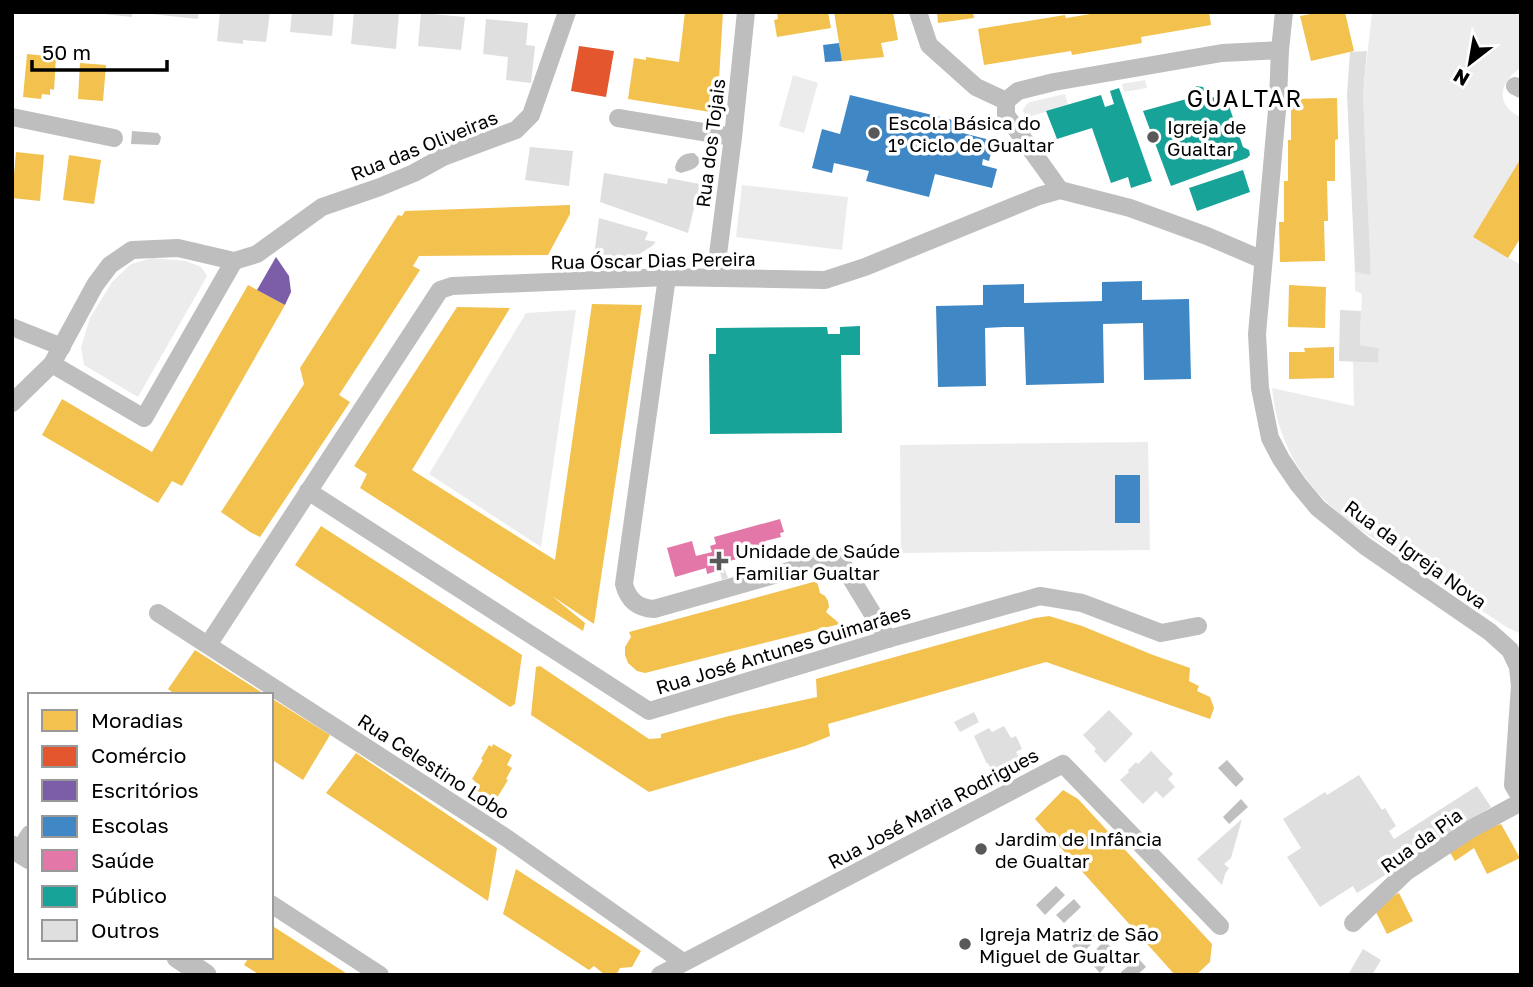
<svg xmlns="http://www.w3.org/2000/svg" width="1533" height="987" viewBox="0 0 1533 987" font-family="'Golos Text',sans-serif">
<style>
.green{fill:#ececec}
.water{fill:#bfbfbf}
.homes{fill:#f2c14e}
.shops{fill:#e4572e}
.offices{fill:#7b5ea7}
.schools{fill:#3f88c5}
.health{fill:#e377a8}
.public{fill:#17a398}
.building{fill:#dfdfdf}
.lines{fill:none;stroke-linecap:round;stroke-linejoin:round}
.minor{stroke:#bebebe;stroke-width:18}
.tertiary{stroke:#bebebe;stroke-width:23}
.poi-dot{fill:#595959;stroke:#fff;stroke-width:2.5}
.labels{text-anchor:middle;dominant-baseline:central;stroke-width:7;stroke-linejoin:round;paint-order:stroke}
.poi-label{font-size:19px;fill:#000;stroke:#fff;text-anchor:start}
.street-label{font-size:19px;fill:#000;stroke:#fff}
.quarter-label{font-size:23px;letter-spacing:2px;fill:#000;stroke:#fff}
</style>
<rect width="100%" height="100%" fill="#fff"/>
<g class="green">
<path d="M1372,12H1521V68C1508,75 1496,93 1507,107C1510,111 1516,115 1521,118V158L1473,237L1521,265V634L1508,628L1349,522C1305,486 1278,447 1272,388L1354,406L1353,362L1378,363L1379,348L1360,345L1362,294L1355,291V272L1371,274L1363,94Z"/>
<path d="M793,75L818,83L804,133L779,126Z"/>
<path d="M1145,80L1147,88L1124,92L1122,84Z"/>
<path d="M1065,94L1068,105L1025,118L1023,110L1026,105L1030,102Z"/>
<path d="M742,185L848,197L842,250L736,237Z"/>
<path d="M152,258L186,261L201,267L207,276L138,397L84,365L81,347L90,318L112,282L131,264Z"/>
<path d="M576,310L541,547L429,474L526,313Z"/>
<path d="M1148,442L1150,550L901,553L900,445Z"/>
</g>
<g class="water">
<path d="M132,131L158,133L161,137L160,142L158,145L131,144Z"/>
<path d="M694,153L699,158C701,169 689,170 681,173L676,171L675,167C678,157 683,153 694,153Z"/>
<path d="M1227,760L1244,779L1236,787L1218,768Z"/>
<path d="M1241,799L1248,807L1229,824L1223,817Z"/>
<path d="M1056,886L1065,895L1045,915L1036,905Z"/>
<path d="M1074,899L1081,907L1064,923L1056,915Z"/>
<path d="M1090,928L1099,937L1080,955L1072,946Z"/>
<path d="M1104,941L1117,952L1100,973L1087,959Z"/>
<path d="M1138,958L1146,967L1137,975H1122L1121,972Z"/>
</g>
<g class="homes">
<path d="M685,12H723L717,113L628,99L634,58L646,60V57L679,62Z"/>
<path d="M777,12H828L831,28L777,37L774,20L778,19Z"/>
<path d="M834,12H893L898,40L881,43L884,57L842,61Z"/>
<path d="M937,12H973L974,18L938,23Z"/>
<path d="M1103,12H1209L1211,25L1141,37L1142,43L1072,55L1071,51L984,65L978,29L1065,15L1066,18Z"/>
<path d="M1311,12H1345L1354,51L1311,61L1300,16L1311,14Z"/>
<path d="M27,54L56,57L54,90L50,89V95L42,94L41,99L23,97Z"/>
<path d="M80,63L106,65L103,101L78,99Z"/>
<path d="M1337,98L1338,139L1335,140V181H1327L1328,221H1324L1325,261L1280,262L1279,222H1284V181H1288V140H1291V99Z"/>
<path d="M16,152L44,155L40,201L12,198Z"/>
<path d="M69,155L101,160L94,204L63,200Z"/>
<path d="M1521,158V237L1508,258L1473,237Z"/>
<path d="M570,205V214L548,255L419,256L413,266L420,270L339,395L350,402L260,537L250,532L221,512L304,384L300,368L398,215L402,216L405,211Z"/>
<path d="M248,285L285,305L182,486L172,481L158,503L42,435L62,399L152,452Z"/>
<path d="M1289,285L1326,287L1325,328L1288,327Z"/>
<path d="M592,304L642,305L594,624L552,596L585,623L583,631L360,488L367,474L354,466L457,307L510,308L412,470L555,560Z"/>
<path d="M1334,347V378L1289,379V352H1305L1304,348Z"/>
<path d="M321,526L522,655L515,704L510,707L295,565Z"/>
<path d="M817,581L820,593L825,596L828,601L829,607L826,612L840,624L645,673L637,671L628,663L625,655V647L631,637L629,632Z"/>
<path d="M1049,616L1082,626L1153,655L1190,668L1189,681L1199,686L1197,691L1210,697L1214,708L1210,719L1046,662L828,724L830,736L805,746L649,792L531,715L536,667L540,666L649,739L661,738V734L729,716L817,697L816,679L1035,618Z"/>
<path d="M195,650L266,695H176L168,689Z"/>
<path d="M271,698L330,735L303,780L271,759Z"/>
<path d="M493,744L512,755L507,765L512,768L506,779L508,780L495,801L471,787L475,781L472,779L483,760L481,759L489,745L492,747Z"/>
<path d="M356,753L497,848L488,901L326,793Z"/>
<path d="M1063,790L1078,799L1212,944L1210,962L1196,975H1175L1035,819Z"/>
<path d="M1501,824L1520,858L1487,874L1474,848L1455,861L1446,846L1465,835Z"/>
<path d="M516,869L641,951L632,967L620,968L616,975H605L594,966L589,970L503,914Z"/>
<path d="M1399,893L1413,921L1387,934L1373,906Z"/>
<path d="M271,925L316,954L349,975H260L244,965L249,957H271Z"/>
</g>
<path class="shops" d="M579,46L614,51L606,97L571,91Z"/>
<path class="offices" d="M276,257L289,276L291,292L285,305L257,290Z"/>
<g class="schools">
<path d="M839,43L842,61L825,62L823,45Z"/>
<path d="M850,95L957,121L955,131L994,141L989,161L983,159L982,165L997,169L992,188L935,174L929,197L866,181L869,171L834,163L832,173L812,168L822,129L840,134Z"/>
<path d="M1142,281V300L1189,299L1191,379L1144,380L1143,323L1103,324L1104,383L1026,385L1024,327H1004L985,328L986,386L938,387L936,306L983,305V285L1024,284V303L1102,301V282Z"/>
<rect x="1115" y="475" width="25" height="48"/>
</g>
<path class="health" d="M780,519L784,532L780,533L781,537L765,541L767,551L718,564L720,570L707,574L706,568L675,577L667,548L692,541L696,556L712,552L710,546L716,544L714,537Z"/>
<g class="public">
<path d="M1196,86L1203,87L1206,93L1229,106L1243,147L1249,150L1250,155L1247,158L1171,186L1143,111L1190,98Z"/>
<path d="M1119,88L1152,181L1131,188L1128,177L1111,183L1092,128L1057,139L1046,111L1101,95L1105,107L1114,104L1110,91Z"/>
<path d="M1243,170L1250,192L1197,211L1189,188Z"/>
<path d="M860,326V355H841L842,433L710,434L709,354H716V328L827,327L828,334H840V327Z"/>
</g>
<g class="building">
<path d="M105,12H132V17L104,14Z"/>
<path d="M151,12H199L198,19L151,14Z"/>
<path d="M220,12H270L266,42L243,40V44L217,41Z"/>
<path d="M292,12H334L332,36L290,32Z"/>
<path d="M354,12H399L396,49L351,44Z"/>
<path d="M421,13L465,17L461,50L418,46Z"/>
<path d="M486,19L528,23L526,45L535,46L531,83L506,80L508,57L483,54Z"/>
<path d="M1367,51L1363,94L1371,275L1355,272L1347,94L1350,52Z"/>
<path d="M530,147L573,151L569,186L525,180Z"/>
<path d="M604,173L667,184L668,178L700,184L688,233L600,202Z"/>
<path d="M599,218L648,232L645,240L656,242L652,246L636,256H594Z"/>
<path d="M1340,310L1361,311L1360,345L1379,348L1378,363L1339,361Z"/>
<path d="M722,563L728,578L722,580L718,564Z"/>
<path d="M1109,710L1133,734L1105,763L1094,751L1096,749L1083,735Z"/>
<path d="M974,712L979,722L960,732L954,722Z"/>
<path d="M1004,726L1011,738L1016,736L1022,749L1016,752L1019,757L1013,760L1016,766L994,775L988,763L987,764L974,736L989,728L992,732Z"/>
<path d="M1151,751L1173,774L1168,779L1175,787L1163,798L1156,791L1143,804L1120,780L1129,772L1128,770L1136,762L1138,764Z"/>
<path d="M1359,775L1382,810L1385,808L1396,826L1389,831L1394,839L1477,786L1491,807L1357,893L1353,886L1320,907L1287,857L1301,848L1283,819L1325,792L1327,795Z"/>
<path d="M1242,819L1231,858L1224,864L1229,868L1225,874L1222,885L1197,859Z"/>
<path d="M1363,949L1381,960L1372,975H1348Z"/>
</g>
<g class="lines">
<g class="minor">
<path d="M918,12L929,45L976,87L1006,101"/>
<path d="M1284,12L1280,50L1278,99L1257,334L1260,388L1270,438L1281,459L1298,484L1318,508L1365,546L1490,632L1510,650L1518,667L1520,686L1513,785L1521,798"/>
<path d="M1515,86L1521,89"/>
<path d="M12,117L114,138"/>
<path d="M618,118L733,137"/>
<path d="M1060,190L1006,115V101L1018,91L1054,82L1222,53L1280,50"/>
<path d="M667,277L624,584C628,600 638,608 654,609L838,557L888,639"/>
<path d="M715,278L733,137L746,12"/>
<path d="M12,327L62,347"/>
<path d="M52,364L144,418L234,261"/>
<path d="M12,403L52,364L95,285L110,265L132,250L178,248L234,261L257,254L322,207L380,187L414,173L443,157L516,130L531,115L567,12"/>
<path d="M308,491L649,711L888,639L1040,596L1082,603L1161,633L1198,626"/>
<path d="M158,613L508,839L683,962"/>
<path d="M208,645L440,290L452,286L667,277L825,280L865,267L1039,196L1060,190L1130,208L1207,236L1263,260"/>
<path d="M19,851L30,834"/>
<path d="M271,904L380,975"/>
<path d="M1353,923L1406,872L1471,829L1521,802"/>
<path d="M660,975L1063,764L1220,926"/>
</g>
<g class="tertiary">
<path d="M12,847L30,858"/>
<path d="M178,957L205,975"/>
</g>
</g>
<g class="poi-dot">
<circle cx="874" cy="133" r="7"/>
<circle cx="1153" cy="137" r="7"/>
<path d="M715.5 550.5h7v7h7v7h-7v7h-7v-7h-7v-7h7z"/>
<circle cx="981" cy="849" r="7"/>
<circle cx="965" cy="944" r="7"/>
</g>
<g class="labels">
<g class="poi-label">
<text x="888" y="122">Escola Básica do<tspan x="888" dy="22">1º Ciclo de Gualtar</tspan></text>
<text x="1167" y="126">Igreja de<tspan x="1167" dy="22">Gualtar</tspan></text>
<text x="735" y="550">Unidade de Saúde<tspan x="735" dy="22">Familiar Gualtar</tspan></text>
<text x="995" y="838">Jardim de Infância<tspan x="995" dy="22">de Gualtar</tspan></text>
<text x="979" y="933">Igreja Matriz de São<tspan x="979" dy="22">Miguel de Gualtar</tspan></text>
</g>
<g class="street-label">
<text transform="translate(710 143) rotate(-83)">Rua dos Tojais</text>
<text transform="translate(424 145) rotate(-22)">Rua das Oliveiras</text>
<text transform="translate(653 260) rotate(-1)">Rua Óscar Dias Pereira</text>
<text transform="translate(1416 554) rotate(36)">Rua da Igreja Nova</text>
<text transform="translate(783 649) rotate(-17)">Rua José Antunes Guimarães</text>
<text transform="translate(434 766) rotate(33)">Rua Celestino Lobo</text>
<text transform="translate(933 808) rotate(-28)">Rua José Maria Rodrigues</text>
<text transform="translate(1421 840) rotate(-36)">Rua da Pia</text>
</g>
<g class="quarter-label">
<text x="1245" y="98">GUALTAR</text>
</g>
</g>
<rect width="1533" height="987" fill="none" stroke="#000000" stroke-width="28"/>
<rect x="28" y="693" width="245" height="266" fill="#ffffff" stroke="#999999" stroke-width="2"/>
<rect x="42" y="710" width="35" height="21" fill="#f2c14e" stroke="#999999" stroke-width="2"/>
<text x="91" y="728" font-size="21" fill="#000000">Moradias</text>
<rect x="42" y="746" width="35" height="21" fill="#e4572e" stroke="#999999" stroke-width="2"/>
<text x="91" y="763" font-size="21" fill="#000000">Comércio</text>
<rect x="42" y="780" width="35" height="21" fill="#7b5ea7" stroke="#999999" stroke-width="2"/>
<text x="91" y="798" font-size="21" fill="#000000">Escritórios</text>
<rect x="42" y="816" width="35" height="21" fill="#3f88c5" stroke="#999999" stroke-width="2"/>
<text x="91" y="833" font-size="21" fill="#000000">Escolas</text>
<rect x="42" y="850" width="35" height="21" fill="#e377a8" stroke="#999999" stroke-width="2"/>
<text x="91" y="868" font-size="21" fill="#000000">Saúde</text>
<rect x="42" y="886" width="35" height="21" fill="#17a398" stroke="#999999" stroke-width="2"/>
<text x="91" y="903" font-size="21" fill="#000000">Público</text>
<rect x="42" y="920" width="35" height="21" fill="#dfdfdf" stroke="#999999" stroke-width="2"/>
<text x="91" y="938" font-size="21" fill="#000000">Outros</text>
<g transform="translate(1470 63) rotate(211)" stroke="#ffffff" stroke-width="5" paint-order="stroke">
<path d="M0-5L12 26L0 18L-12 26Z" fill="#000000"/>
<text y="-10" font-size="19" font-weight="bold" text-anchor="middle" fill="#000000">N</text>
</g>
<path d="M32 60v10h135v-10" fill="none" stroke="#000000" stroke-width="3.5"/>
<text x="42" y="60" font-size="21" fill="#000000" stroke="#ffffff" stroke-width="5" paint-order="stroke">50 m</text>
</svg>
